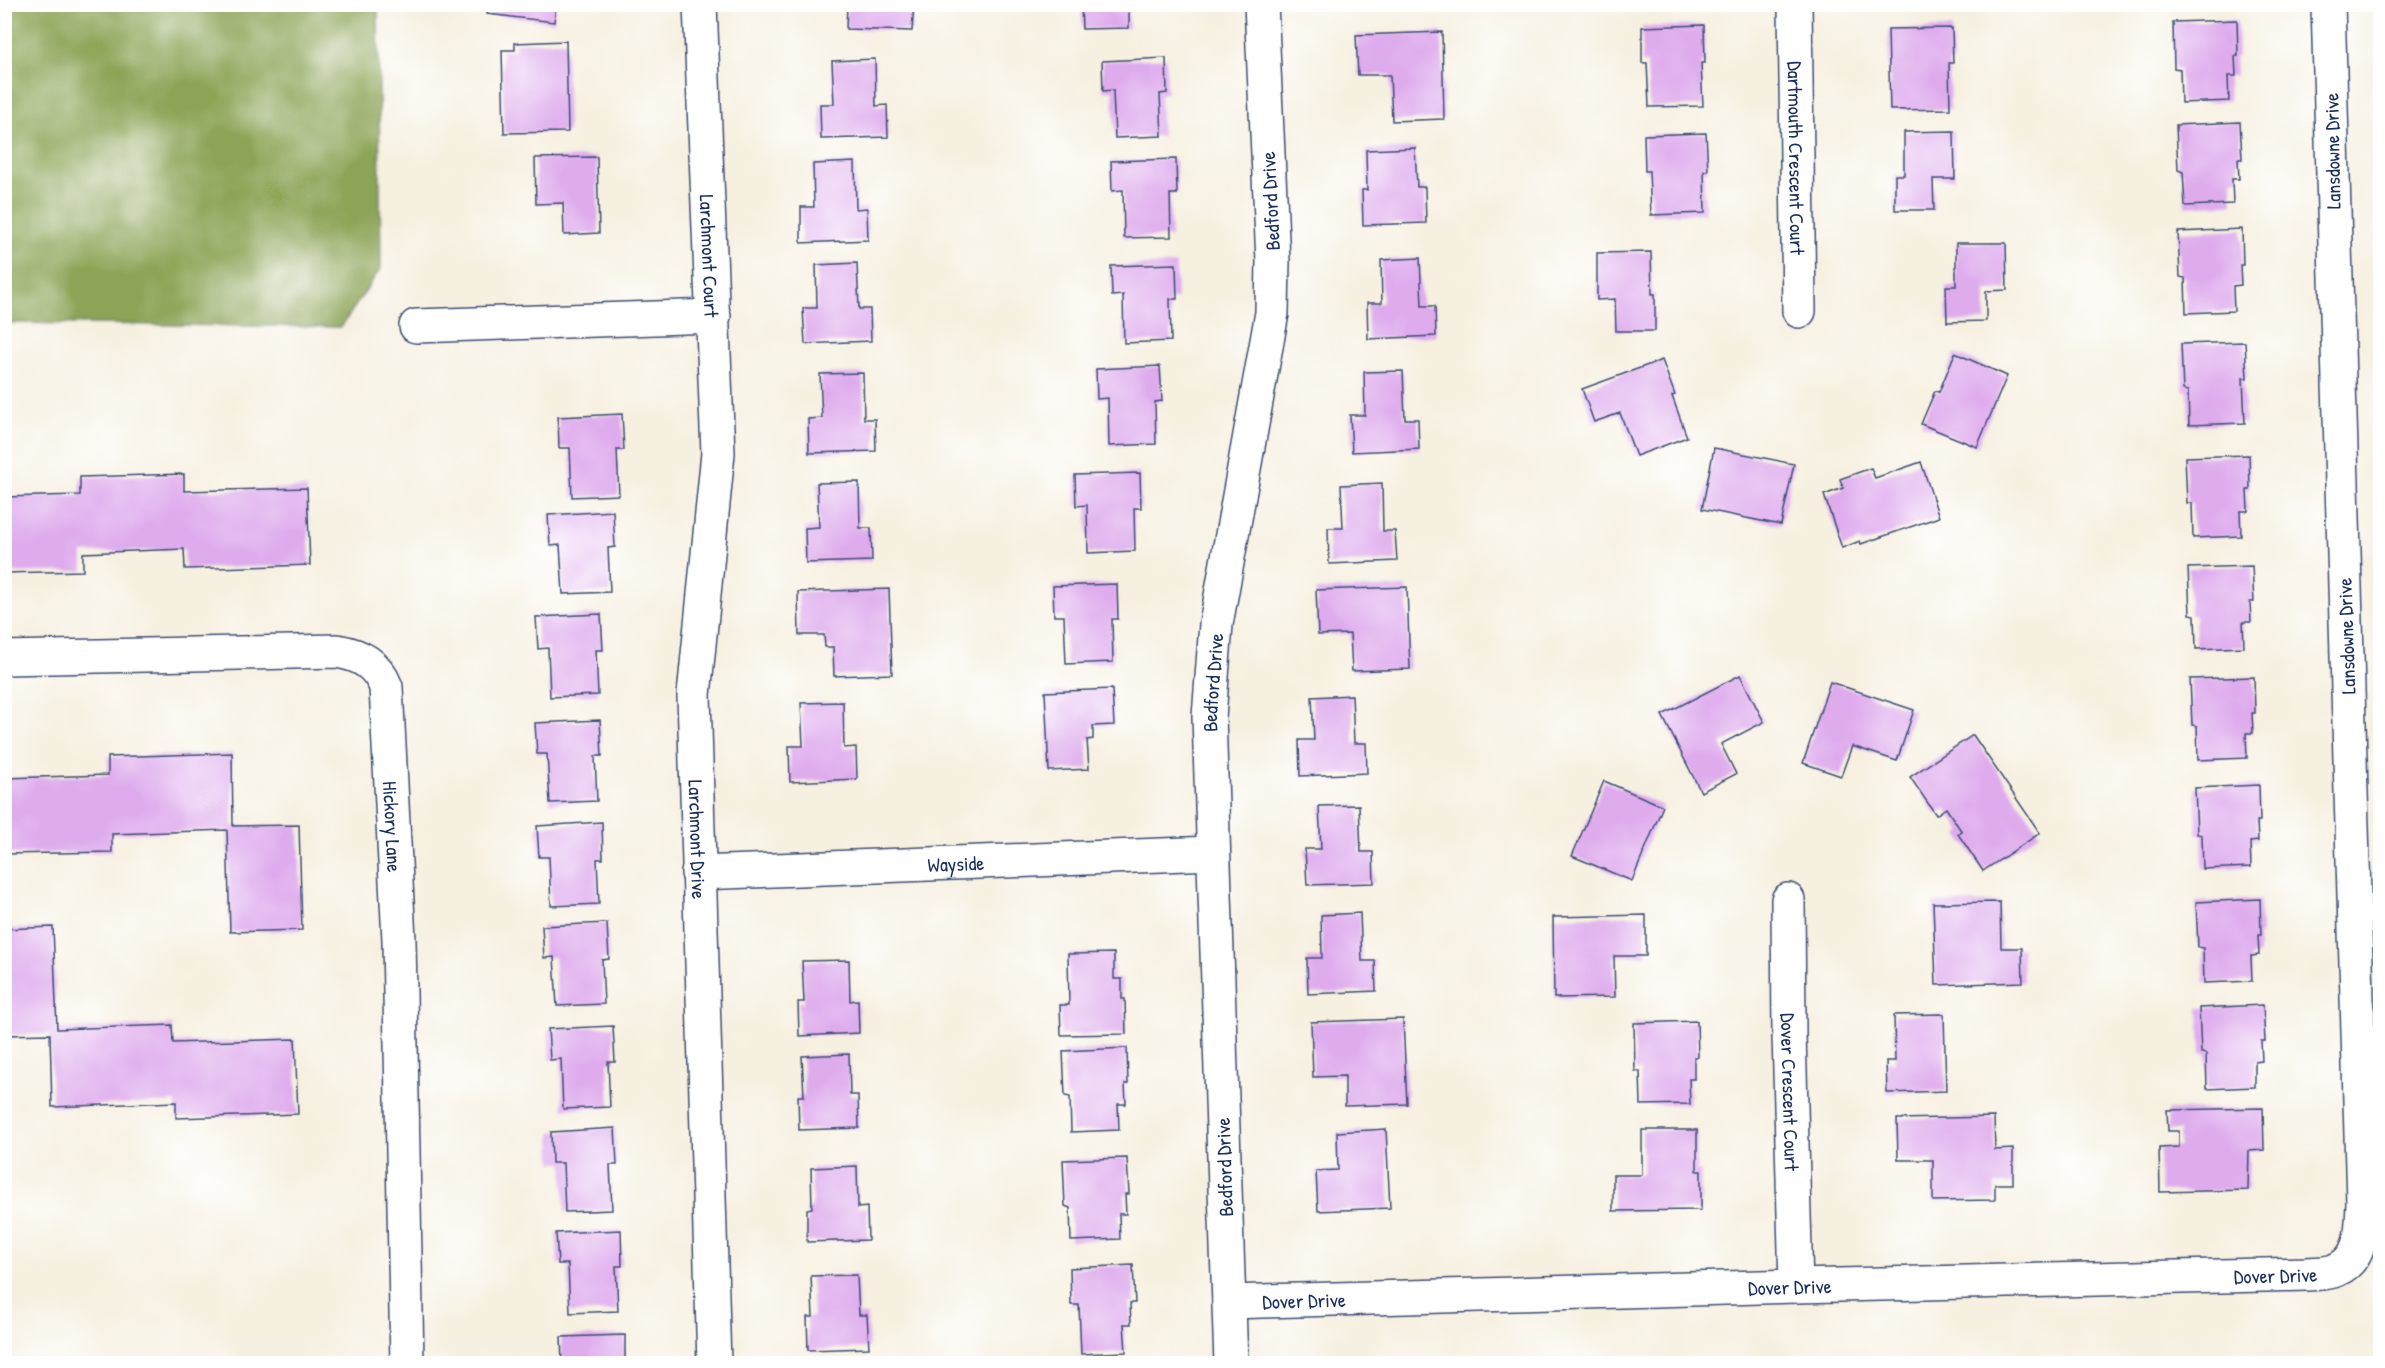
<svg xmlns="http://www.w3.org/2000/svg" width="2385" height="1368" viewBox="0 0 2385 1368" font-family="'Patrick Hand',sans-serif">
<style>
.forest{fill:#8ca456;stroke:#546a5a;stroke-width:1.5}
.building{fill:#deabed}
.lines{fill:none;stroke-linecap:round;stroke-linejoin:round}
.minor-casing{stroke:#3c4c72;stroke-width:36}
.minor{stroke:#fff;stroke-width:33}
.labels{text-anchor:middle;dominant-baseline:central;stroke-width:4.5;stroke-linejoin:round;paint-order:stroke}
.street-label{font-size:20px;fill:#1b2f5e;stroke:#fff}
</style>
<rect width="100%" height="100%" fill="#fff"/>
<filter id="ink" filterUnits="userSpaceOnUse"><feTurbulence type="fractalNoise" baseFrequency=".0167" numOctaves="2"/><feDisplacementMap in="SourceGraphic" scale="12" xChannelSelector="R" yChannelSelector="G"/><feConvolveMatrix kernelMatrix="1 2 1 2 8 2 1 2 1" color-interpolation-filters="sRGB"/></filter>
<filter id="wash" filterUnits="userSpaceOnUse"><feTurbulence type="fractalNoise" baseFrequency=".008" numOctaves="4" result="noise"/><feDisplacementMap in="SourceGraphic" scale="24" xChannelSelector="R" yChannelSelector="G"/><feGaussianBlur stdDeviation="1.35" result="paint"/><feColorMatrix in="noise" values="0 0 0 0 0 0 0 0 0 0 0 0 0 0 0 0 0 1.4 0 .05"/><feComposite in="paint" operator="in"/></filter>
<g filter="url(#wash)">
<rect width="100%" height="100%" fill="#f6f0e0"/>
<path class="forest" d="M5,4L378,5L381,268L341,327L5,323Z"/>
<g id="blocks">
<g class="building">
<path d="M489,4H556L554,22L487,14Z"/>
<path d="M847,4H914L912,31L846,29Z"/>
<path d="M1081,4H1129V28L1082,29Z"/>
<path d="M2237,20L2238,56H2235L2236,76H2228L2229,101L2181,103L2180,69L2174,68L2173,22Z"/>
<path d="M1704,25L1705,63H1701L1703,106L1649,107L1647,63H1642V27Z"/>
<path d="M1952,28L1953,63H1949L1950,109L1890,110L1888,29Z"/>
<path d="M1442,32L1444,119L1392,121L1390,75H1358L1356,35Z"/>
<path d="M566,41L568,132L504,133L502,50H515V43Z"/>
<path d="M1166,58L1167,93L1160,94L1162,136L1115,138L1113,90L1103,91L1102,61Z"/>
<path d="M875,59L876,106L887,105L888,137L821,139L820,104H834L832,61Z"/>
<path d="M2240,122L2242,159H2238L2239,179H2232L2233,204L2185,206L2183,172L2178,170L2176,125Z"/>
<path d="M1954,131L1955,179H1933L1934,210H1895V175H1904V132Z"/>
<path d="M1706,133L1708,171H1704L1705,213L1651,215L1649,171H1645L1644,135Z"/>
<path d="M1415,148L1417,187H1425L1426,223L1363,225L1362,190H1367L1366,150Z"/>
<path d="M597,157L599,233L564,235L563,203L536,204L535,158Z"/>
<path d="M1176,159L1177,194H1170L1171,237L1124,238L1123,190L1112,191L1111,161Z"/>
<path d="M855,162L856,209L867,208L868,240L801,243V207H814L813,164Z"/>
<path d="M2242,229L2243,265H2240L2241,285L2233,286L2234,311L2186,313L2185,278L2180,277L2178,232Z"/>
<path d="M1956,243H2006L2007,290L1986,291V321L1947,322L1946,286H1956Z"/>
<path d="M1651,252L1652,294H1655V331H1616L1615,299L1597,300V253Z"/>
<path d="M1420,258L1422,306H1435L1436,336L1368,339L1367,303H1382L1381,260Z"/>
<path d="M857,263L859,309H870L871,341L805,344L803,308H817L816,265Z"/>
<path d="M1176,264L1177,299H1170L1171,341L1124,343L1123,295L1112,296L1111,266Z"/>
<path d="M2245,342L2247,378H2243L2245,423L2189,425L2188,391L2183,390L2181,344Z"/>
<path d="M1955,353L2007,376L1977,447L1921,424L1935,391L1939,392Z"/>
<path d="M1662,360L1675,395L1672,396L1687,437L1636,456L1620,413L1594,422L1582,389Z"/>
<path d="M1160,366L1162,401L1155,402L1156,444L1109,446L1108,398L1097,399L1096,369Z"/>
<path d="M1403,371L1405,419H1418L1419,449L1352,452L1350,415H1365L1364,372Z"/>
<path d="M863,373L864,419H875L876,451L809,453L808,419L822,418L820,374Z"/>
<path d="M622,414L624,450H617L619,495L572,497L570,448H559L558,417Z"/>
<path d="M1714,448L1794,464L1781,525L1702,509Z"/>
<path d="M2249,455L2250,490H2247L2248,511H2240L2241,536L2193,538L2192,503H2187L2185,457Z"/>
<path d="M1921,462L1939,517L1861,544L1860,541L1842,548L1824,495L1843,488L1840,479L1871,468L1875,478Z"/>
<path d="M1140,473L1141,508H1134L1135,551L1088,553L1087,505L1076,506L1075,475Z"/>
<path d="M184,474V491L307,488L310,565L185,569L184,549L83,553V571L4,573V497L80,495V477Z"/>
<path d="M859,482L860,528H871L872,561L806,563L805,528L819,527L817,483Z"/>
<path d="M1382,483L1383,531H1395L1397,561L1329,564L1328,528H1343L1341,485Z"/>
<path d="M613,511L615,547L608,548L610,592L563,594L560,545L550,546L548,515Z"/>
<path d="M2252,566L2254,602H2250L2251,622H2243L2244,647L2196,649L2195,615L2190,614L2188,568Z"/>
<path d="M1117,584L1118,619H1112L1113,662L1066,664L1064,616H1054L1053,586Z"/>
<path d="M1407,587L1410,669L1352,671L1350,634L1318,635L1316,590Z"/>
<path d="M889,589L892,674L834,676L833,647H825L824,635H799L798,592Z"/>
<path d="M601,614L603,650H596L598,695L550,697L548,648L538,649L536,617Z"/>
<path d="M1740,675L1764,722L1721,744L1736,774L1701,792L1662,715Z"/>
<path d="M2254,677L2255,713H2252L2253,733H2246L2247,758L2198,760L2197,726L2192,725L2190,679Z"/>
<path d="M1830,682L1914,710L1897,761L1852,746L1841,776L1803,763Z"/>
<path d="M1112,689L1114,725L1093,726V739L1087,740L1089,769L1049,771L1045,692Z"/>
<path d="M1352,695L1354,743H1366L1367,773L1300,776L1299,740H1314L1312,697Z"/>
<path d="M843,702L844,748L856,747L857,779L790,782L789,746H803L801,703Z"/>
<path d="M600,720L602,756H595L597,801L550,803L547,754H537L535,723Z"/>
<path d="M1973,735L2040,833L1983,871L1958,834L1962,832L1946,808L1936,815L1910,777Z"/>
<path d="M232,753L233,826L299,825L302,930L230,932L227,830L112,834V852L4,854V778L108,775V757Z"/>
<path d="M1604,781L1663,806L1632,881L1572,856Z"/>
<path d="M2259,785L2260,821H2257L2258,841L2250,842L2251,867L2203,869L2202,835L2197,834L2195,788Z"/>
<path d="M1359,805L1361,852H1373L1374,883L1307,885L1305,849H1321L1319,806Z"/>
<path d="M602,822L603,859H597L599,904L551,906L549,857H539L537,826Z"/>
<path d="M2260,899L2261,935H2258L2259,955L2251,956L2252,981L2204,983L2203,948L2198,947L2196,902Z"/>
<path d="M2000,902L2001,948H2022L2023,982L1936,985L1933,903Z"/>
<path d="M1360,913L1362,961H1375L1376,991L1308,994L1307,958H1322L1321,915Z"/>
<path d="M1646,915V956H1614L1615,997L1554,998L1553,917Z"/>
<path d="M607,923L609,959L602,960L604,1004L557,1006L554,957L544,958L542,926Z"/>
<path d="M53,927L57,1029L172,1025L173,1043L295,1039L298,1114L176,1118V1102L52,1107L50,1034L4,1035V929Z"/>
<path d="M1114,953V979H1122V999H1125L1126,1034L1061,1035L1060,1005H1069L1068,954Z"/>
<path d="M849,960L850,1001L858,1000L859,1033L799,1036L798,1002H804L802,961Z"/>
<path d="M2263,1005L2265,1041H2261L2262,1061L2255,1062V1087L2207,1089L2206,1054L2201,1053L2199,1008Z"/>
<path d="M1944,1014L1946,1091L1887,1093L1886,1061H1895L1894,1015Z"/>
<path d="M1403,1019L1407,1104L1345,1106V1076L1313,1077L1311,1022Z"/>
<path d="M1697,1021L1698,1057H1694V1079H1689L1690,1104L1641,1105L1640,1071H1635L1634,1023Z"/>
<path d="M613,1026L615,1062H608L610,1107L563,1109L561,1059L550,1060L548,1029Z"/>
<path d="M1127,1048L1128,1084H1125L1126,1104H1118L1119,1130L1071,1132L1070,1097L1065,1096L1063,1051Z"/>
<path d="M849,1054L850,1095H858L859,1128L799,1130L798,1096H804L802,1056Z"/>
<path d="M2263,1108L2264,1150L2249,1151L2248,1190L2160,1192L2159,1148L2179,1147V1131H2168L2167,1110Z"/>
<path d="M1994,1117L1995,1150L2013,1149V1184H1995V1200L1933,1201V1160H1898L1897,1119Z"/>
<path d="M615,1128L617,1165H610L612,1210L565,1212L563,1163H552L551,1132Z"/>
<path d="M1386,1129L1390,1208L1318,1211L1316,1171L1338,1170L1337,1132Z"/>
<path d="M1642,1130H1697V1171H1701V1210L1613,1211V1175H1642Z"/>
<path d="M1127,1158L1129,1194H1125L1126,1214H1119L1120,1239L1071,1241L1070,1208L1065,1206L1063,1160Z"/>
<path d="M857,1166L858,1208L867,1207L868,1240L807,1242V1209L812,1208L811,1168Z"/>
<path d="M621,1230L622,1266H616L618,1311L570,1313L568,1264H558L556,1233Z"/>
<path d="M1133,1265L1135,1303H1130L1131,1324H1124L1126,1352L1081,1354L1079,1305H1071L1070,1268Z"/>
<path d="M857,1275L859,1315H867L869,1348L808,1350L807,1317H813L811,1276Z"/>
<path d="M625,1335V1364L562,1363L561,1337Z"/>
</g>
</g>
</g>
<g filter="url(#ink)">
<use href="#blocks" fill-opacity="0" stroke="#3c4c72" stroke-width="1.5"/>
<g class="lines">
<defs>
<g id="minor">
<path id="s1" d="M700,4L718,453L694,695L714,1364"/>
<path id="s2" d="M1795,4L1799,311"/>
<path d="M416,326L714,316"/>
<path id="s3" d="M4,658L337,651C361,655 377,664 386,687L399,940L407,1364"/>
<path id="s4" d="M698,873L1212,853"/>
<path id="s5" d="M1788,900L1789,1035L1796,1286"/>
<path id="s6" d="M1229,1302L1796,1286L2307,1274C2316,1273 2328,1274 2336,1270C2363,1259 2362,1227 2363,1203L2328,4"/>
<path id="s7" d="M1231,1364L1209,717L1216,624L1272,313L1273,261L1261,4"/>
</g>
</defs>
<use href="#minor" class="minor-casing"/>
<use href="#minor" class="minor"/>
</g>
</g>
<g class="labels">
<g class="street-label">
<text transform="translate(2332 151) rotate(-91)">Lansdowne Drive</text>
<text stroke="none"><textPath href="#s2" startOffset="154">Dartmouth Crescent Court</textPath></text>
<text transform="translate(1270 201) rotate(-93)">Bedford Drive</text>
<text stroke="none"><textPath href="#s1" startOffset="252">Larchmont Court</textPath></text>
<text transform="translate(2346 636) rotate(-92)">Lansdowne Drive</text>
<text stroke="none"><textPath href="#s7" startOffset="682">Bedford Drive</textPath></text>
<text stroke="none"><textPath href="#s3" startOffset="537">Hickory Lane</textPath></text>
<text stroke="none"><textPath href="#s1" startOffset="837">Larchmont Drive</textPath></text>
<text stroke="none"><textPath href="#s4" startOffset="258">Wayside</textPath></text>
<text stroke="none"><textPath href="#s5" startOffset="192">Dover Crescent Court</textPath></text>
<text transform="translate(1224 1167) rotate(-92)">Bedford Drive</text>
<text stroke="none"><textPath href="#s6" startOffset="1047">Dover Drive</textPath></text>
<text stroke="none"><textPath href="#s6" startOffset="561">Dover Drive</textPath></text>
<text stroke="none"><textPath href="#s6" startOffset="75">Dover Drive</textPath></text>
</g>
</g>
<rect width="2385" height="1368" fill="none" stroke="#fff" stroke-width="24"/>
</svg>
